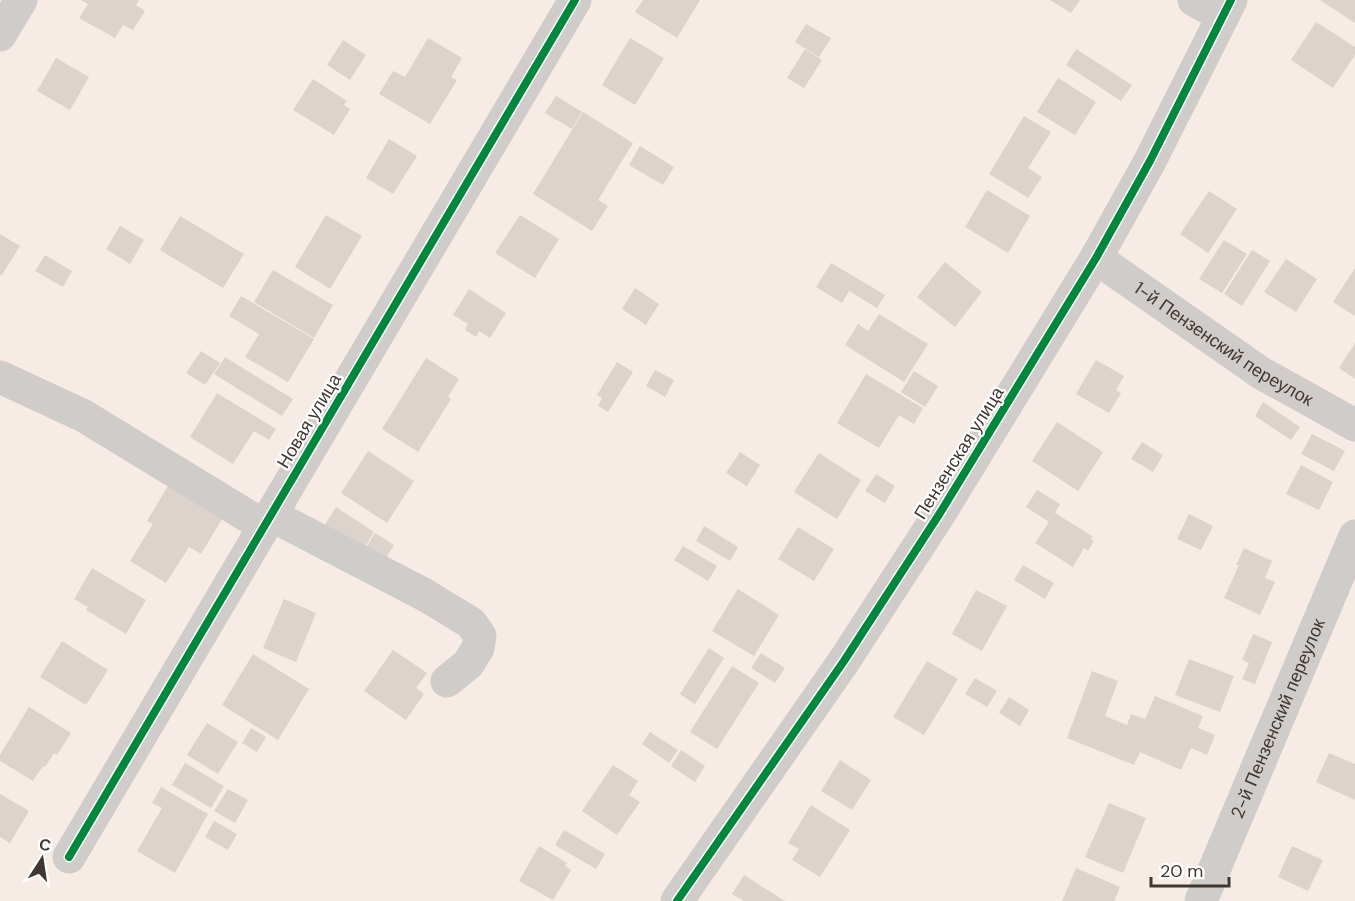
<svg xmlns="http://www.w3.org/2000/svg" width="1355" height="901" viewBox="0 0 1355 901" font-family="'DM Sans',sans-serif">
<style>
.building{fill:#dcd4cc}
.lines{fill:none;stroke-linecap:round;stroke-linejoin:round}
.minor{stroke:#d0ccc9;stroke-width:33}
.cycleway-casing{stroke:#fff;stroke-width:11}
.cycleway{stroke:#00873e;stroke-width:8}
.labels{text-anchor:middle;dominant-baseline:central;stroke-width:4.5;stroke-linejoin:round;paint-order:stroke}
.street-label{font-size:18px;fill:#423730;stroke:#fff}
</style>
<rect width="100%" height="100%" fill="#f6ebe5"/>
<g class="building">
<path d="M81,0H139L136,5L145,11L133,30L123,25L115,38L79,18L88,4Z"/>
<path d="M643,0H700L677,38L635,12Z"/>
<path d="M1050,0H1080L1071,13Z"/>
<path d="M1320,0H1355V23Z"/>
<path d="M1316,22L1355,47V55L1333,88L1291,60Z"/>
<path d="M806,24L831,38L819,57L795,42Z"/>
<path d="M428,38L462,58L451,77L457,80L430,124L379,94L393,71L405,77Z"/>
<path d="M630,38L664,58L635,105L602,85Z"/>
<path d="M343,40L366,55L350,80L327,65Z"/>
<path d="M805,49L822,60L804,88L787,78Z"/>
<path d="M1076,49L1132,85L1121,101L1066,65Z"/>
<path d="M56,58L89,77L70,110L37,91Z"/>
<path d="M1058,78L1096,102L1075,135L1037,112Z"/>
<path d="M313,79L347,101L344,105L350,109L334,135L293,110Z"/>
<path d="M556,96L582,112L572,129L545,113Z"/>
<path d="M583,112L633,143L598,200L608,206L592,231L533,194Z"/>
<path d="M1024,116L1051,132L1028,168L1042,177L1028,198L989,174Z"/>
<path d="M389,139L417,156L393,194L366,178Z"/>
<path d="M640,146L674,167L663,185L629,165Z"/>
<path d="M987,190L1030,216L1008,253L965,227Z"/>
<path d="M1209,191L1237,209L1208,253L1180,234Z"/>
<path d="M326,215L362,236L330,289L295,267Z"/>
<path d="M520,215L559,239L535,278L495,253Z"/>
<path d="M180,216L244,254L223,288L160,250Z"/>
<path d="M120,226L144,240L130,264L106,249Z"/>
<path d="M0,234L20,246L2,275L0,274Z"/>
<path d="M1224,240L1247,254L1222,293L1199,279Z"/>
<path d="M1252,250L1270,261L1242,306L1224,294Z"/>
<path d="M45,255L72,271L63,287L35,271Z"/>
<path d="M1286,259L1317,279L1296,312L1264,292Z"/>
<path d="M945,262L982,292L955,327L917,297Z"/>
<path d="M831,263L885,295L877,308L849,291L842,303L816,287Z"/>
<path d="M1355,268V316L1333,302Z"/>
<path d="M273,270L333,305L314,338L254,302Z"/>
<path d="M635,288L659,304L646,325L622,309Z"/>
<path d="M469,289L506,313L490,338L479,331L476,337L465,330L468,324L453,315Z"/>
<path d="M241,296L314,339L288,382L245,357L259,334L229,316Z"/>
<path d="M879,314L928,344L904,382L845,345L858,324L868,331Z"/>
<path d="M1355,343V379L1339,368Z"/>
<path d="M201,351L220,363L205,385L186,373Z"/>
<path d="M225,357L293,399L282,416L214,374Z"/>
<path d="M426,358L459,379L448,397L451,399L418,452L382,429Z"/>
<path d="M1096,360L1124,376L1116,390L1121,393L1109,413L1076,394Z"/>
<path d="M617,362L633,372L608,412L598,406L602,398L597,395Z"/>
<path d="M655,370L674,380L665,397L646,386Z"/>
<path d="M914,371L938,386L925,407L901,392Z"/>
<path d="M866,374L923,408L914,424L899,415L879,448L837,423Z"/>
<path d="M217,393L276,429L269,440L254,431L233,464L190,437Z"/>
<path d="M1263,402L1300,427L1291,440L1255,416Z"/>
<path d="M1057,422L1103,452L1078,491L1032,461Z"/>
<path d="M1312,434L1345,451L1334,471L1301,454Z"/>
<path d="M1142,442L1163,455L1153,472L1131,459Z"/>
<path d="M368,451L414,481L387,523L341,493Z"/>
<path d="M740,452L760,465L747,486L726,473Z"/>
<path d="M819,453L861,480L837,519L794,492Z"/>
<path d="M1301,465L1333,482L1319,510L1286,494Z"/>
<path d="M876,474L895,486L885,503L865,491Z"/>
<path d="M171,481L225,514L201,554L189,547L166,583L130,561L153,524L147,521Z"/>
<path d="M1037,490L1060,504L1055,513L1092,536L1091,539L1094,541L1088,551L1084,548L1073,567L1035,543L1049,522L1026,507Z"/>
<path d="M336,507L374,532L363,550L324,526Z"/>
<path d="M1189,514L1213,526L1201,550L1177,539Z"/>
<path d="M704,526L738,547L730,561L696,541Z"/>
<path d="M798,527L834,549L814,581L778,559Z"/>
<path d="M375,533L394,545L384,561L365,549Z"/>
<path d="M683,546L717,566L708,581L674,560Z"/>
<path d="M1244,548L1272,561L1265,578L1275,582L1260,615L1224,598L1239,565H1236Z"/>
<path d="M1023,565L1054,583L1045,599L1014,580Z"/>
<path d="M92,568L146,600L126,634L86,610L88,607L74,599Z"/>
<path d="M738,589L779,615L754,656L712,631Z"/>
<path d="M976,590L1007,606L982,651L952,634Z"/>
<path d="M284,599L316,613L296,662L263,648Z"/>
<path d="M1253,634L1272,642L1255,684L1242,679L1249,663L1242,660Z"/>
<path d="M62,641L108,670L86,705L40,677Z"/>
<path d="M709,648L724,658L695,704L680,694Z"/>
<path d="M393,650L427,673L416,688L424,694L406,720L364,691Z"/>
<path d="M761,653L785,668L775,683L751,668Z"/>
<path d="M253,654L309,689L278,740L222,705Z"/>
<path d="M1189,659L1234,676L1220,712L1175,695Z"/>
<path d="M927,661L958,679L924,735L893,717Z"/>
<path d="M732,666L759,683L717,749L690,732Z"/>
<path d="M1092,671L1118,681L1105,716L1127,725L1131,714L1145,719L1155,696L1203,716L1198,728L1215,735L1207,755L1191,748L1181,770L1140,752L1134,765L1067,738Z"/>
<path d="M975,678L997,691L987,707L965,694Z"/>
<path d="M1009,697L1029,710L1020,726L999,713Z"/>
<path d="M29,707L71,733L57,755L54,753L45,767L43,766L33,781L0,761V755Z"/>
<path d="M207,723L238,742L218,774L187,755Z"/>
<path d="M251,728L266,737L257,752L242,743Z"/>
<path d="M650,732L678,750L669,763L642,744Z"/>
<path d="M681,750L705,766L695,782L671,766Z"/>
<path d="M1329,753L1355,764V800L1316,782Z"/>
<path d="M840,760L871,780L852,810L821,791Z"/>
<path d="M185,763L224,786L211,808L172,785Z"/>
<path d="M613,765L638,781L629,795L640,802L617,835L582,811Z"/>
<path d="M161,787L208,814L175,873L137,851L162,808L152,803Z"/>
<path d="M228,789L248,800L235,823L214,811Z"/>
<path d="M0,794L29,811L10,843L0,837Z"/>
<path d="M1109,803L1146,818L1123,873L1085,857Z"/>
<path d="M811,805L850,830L820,877L792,860L799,849L788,843Z"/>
<path d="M214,821L237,834L228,850L205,837Z"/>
<path d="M564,830L605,854L596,869L555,845Z"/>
<path d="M539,846L567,863L565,866L571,870L553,900L519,881Z"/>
<path d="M1292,846L1323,860L1308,891L1278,877Z"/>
<path d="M1076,868L1120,887L1114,901H1062Z"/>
<path d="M744,875L785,901H744L732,894Z"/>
</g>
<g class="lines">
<g class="minor">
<path d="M1194,0L1223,16"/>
<path d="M0,35L21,0"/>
<path id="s1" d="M1096,258L1261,373L1355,425"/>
<path d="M0,377L84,416L264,526"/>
<path d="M271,515L425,595L471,623L480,636L478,648L468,664L447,681"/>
<path d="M69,857L575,0"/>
<path d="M677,901L844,661L940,513L1096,258L1150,161L1231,0"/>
<path id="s2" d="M1201,901L1355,536"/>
</g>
<defs>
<g id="cycleway">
<path d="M69,857L575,0"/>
<path d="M677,901L844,661L940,513L1096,258L1150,161L1231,0"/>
</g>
</defs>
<use href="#cycleway" class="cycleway-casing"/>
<use href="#cycleway" class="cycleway"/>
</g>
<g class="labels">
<g class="street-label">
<text stroke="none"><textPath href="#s1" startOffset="154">1-й Пензенский переулок</textPath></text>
<text transform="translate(309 421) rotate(-59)">Новая улица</text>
<text transform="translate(959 453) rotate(-58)">Пензенская улица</text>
<text stroke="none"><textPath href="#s2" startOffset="198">2-й Пензенский переулок</textPath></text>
</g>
</g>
<g transform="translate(42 859) rotate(12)" stroke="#ffffff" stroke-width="4.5" paint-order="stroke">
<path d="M0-4.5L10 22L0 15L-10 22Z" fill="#423730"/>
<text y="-9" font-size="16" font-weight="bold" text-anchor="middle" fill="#423730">С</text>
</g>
<path d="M1151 877v9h78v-9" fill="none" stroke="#423730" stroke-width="3"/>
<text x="1160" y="877" font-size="18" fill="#423730" stroke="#ffffff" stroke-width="4.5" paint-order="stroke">20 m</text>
</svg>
